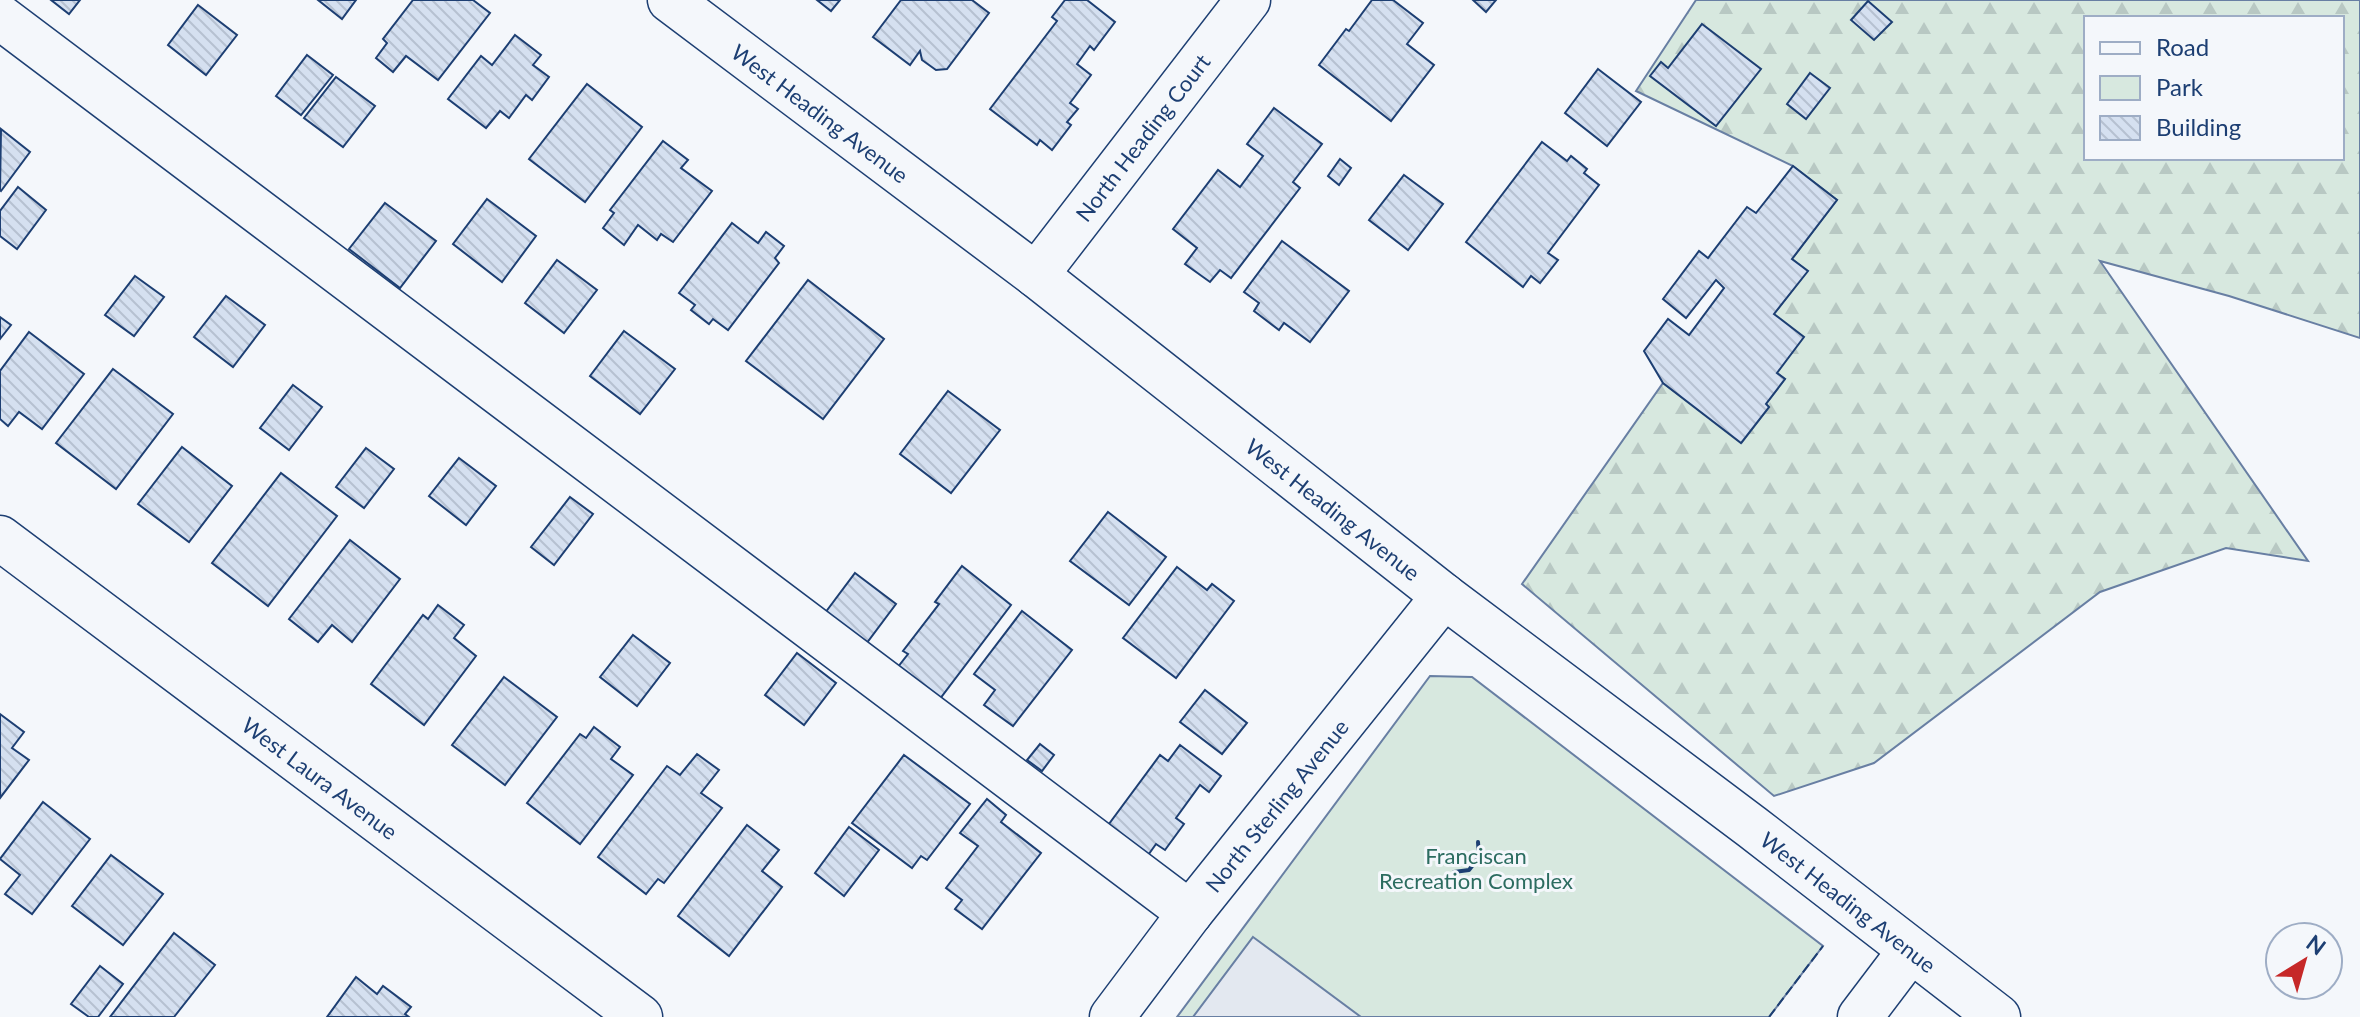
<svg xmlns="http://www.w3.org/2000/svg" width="2360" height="1017" viewBox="0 0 2360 1017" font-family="Lato,sans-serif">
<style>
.green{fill:#d7e8df;stroke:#687fa3;stroke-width:2}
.forest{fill:url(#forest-firs);stroke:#687fa3;stroke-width:2;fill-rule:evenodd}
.parking{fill:#e3e8f0;stroke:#687fa3;stroke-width:2}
.building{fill:url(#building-back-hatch);stroke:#1d3f73;stroke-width:2}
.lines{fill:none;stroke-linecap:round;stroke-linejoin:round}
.minor-casing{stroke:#1d3f73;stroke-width:47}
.minor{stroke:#f4f7fb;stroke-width:44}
.fence{stroke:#1d3f73;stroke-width:2;stroke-dasharray:10 4;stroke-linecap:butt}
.wall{stroke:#1d3f73;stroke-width:4}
.labels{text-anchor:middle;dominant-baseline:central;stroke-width:6;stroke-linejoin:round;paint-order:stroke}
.street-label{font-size:22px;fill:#1d3f73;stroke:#f4f7fb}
.park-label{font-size:22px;fill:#2c6c60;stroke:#f4f7fb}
</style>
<defs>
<pattern id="forest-firs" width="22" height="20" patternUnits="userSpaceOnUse" patternTransform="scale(2)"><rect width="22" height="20" fill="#d7e8df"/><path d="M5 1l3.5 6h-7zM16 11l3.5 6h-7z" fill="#b8c8c3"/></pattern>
<pattern id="building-back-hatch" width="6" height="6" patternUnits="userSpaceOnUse" patternTransform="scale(2)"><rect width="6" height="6" fill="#d5e0f0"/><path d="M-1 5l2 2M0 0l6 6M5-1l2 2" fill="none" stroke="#b6c1d1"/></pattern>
</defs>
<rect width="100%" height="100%" fill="#f4f7fb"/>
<path class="green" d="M1430,676L1472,677L1823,946L1769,1017H1177Z"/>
<path class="forest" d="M1696,0H2360V338L2229,296L2100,261L2308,561L2226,548L2100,592L1874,763L1774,796L1522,584L1663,383L1742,442L1769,407L1766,404L1785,379L1777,373L1774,314L1807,271L1792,259L1837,200L1793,166L1636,91ZM2086,18H2342V158H2086Z"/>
<path class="parking" d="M1253,937L1361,1017H1193Z"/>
<g class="building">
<path d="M51,0H80L69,14Z"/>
<path d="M318,0H356L342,19Z"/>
<path d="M413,0H473L490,13L438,80L406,56L393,72L376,58L387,43L383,39Z"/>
<path d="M817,0H840L831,11Z"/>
<path d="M901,0H972L989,13L947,69L936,70L922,60L920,51L910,65L873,37Z"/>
<path d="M1065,0H1087L1115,22L1094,50L1090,46L1077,64L1091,75L1070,103L1078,109L1067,122L1071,125L1052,150L1040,140L1037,145L990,109L1057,21L1052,17Z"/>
<path d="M1372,0H1393L1423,23L1407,44L1434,65L1391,121L1319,65L1346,29L1349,31Z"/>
<path d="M1473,0H1496L1486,12Z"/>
<path d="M1868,1L1892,22L1874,40L1851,20Z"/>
<path d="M198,5L237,35L206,75L168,45Z"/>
<path d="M1702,24L1761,69L1716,126L1650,76L1661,62L1668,68Z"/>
<path d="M515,35L541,55L533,65L549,77L532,100L526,95L509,118L500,111L486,128L448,99L481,56L492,65Z"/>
<path d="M307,55L333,75L301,115L276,96Z"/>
<path d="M1598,69L1641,102L1607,146L1565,113Z"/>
<path d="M1810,73L1830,88L1806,119L1787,104Z"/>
<path d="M336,77L375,106L343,147L304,118Z"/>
<path d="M587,84L642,127L585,202L529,159Z"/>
<path d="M1274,108L1322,144L1293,182L1300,188L1231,278L1220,270L1210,282L1185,264L1197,248L1173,229L1218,170L1240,187L1263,156L1247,144Z"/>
<path d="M1,129L30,152L1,191L0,190Z"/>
<path d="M663,141L688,160L681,168L712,191L673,242L661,234L657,240L638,225L624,245L603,228L614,213L610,210Z"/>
<path d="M1542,142L1567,161L1571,156L1587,169L1584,173L1599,185L1548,253L1558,260L1540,283L1531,276L1523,287L1466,242Z"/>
<path d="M1340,159L1351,168L1339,185L1328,176Z"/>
<path d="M1793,166L1837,200L1792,259L1808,271L1774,314L1804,337L1777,373L1785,379L1766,404L1769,407L1741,443L1663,383L1644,351L1668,319L1689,335L1724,288L1716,280L1686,318L1663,299L1699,251L1708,258L1747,207L1756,213Z"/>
<path d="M1404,175L1443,204L1408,250L1369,220Z"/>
<path d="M18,187L46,210L17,249L0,236V211Z"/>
<path d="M487,199L536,236L502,282L453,244Z"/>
<path d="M385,203L436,241L400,288L349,249Z"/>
<path d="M732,223L758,243L766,232L784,246L775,258L779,263L728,330L713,319L709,324L691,310L695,305L679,293Z"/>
<path d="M1282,241L1349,291L1310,342L1284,323L1279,330L1254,311L1259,303L1244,292Z"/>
<path d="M557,260L597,290L564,333L525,303Z"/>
<path d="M135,276L164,297L134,336L105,315Z"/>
<path d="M808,280L884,339L823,419L746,361Z"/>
<path d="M226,296L265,325L233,367L194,337Z"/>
<path d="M0,317L11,325L0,339Z"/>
<path d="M624,331L675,369L640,414L590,376Z"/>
<path d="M29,332L84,374L42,429L19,412L8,426L0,419V371Z"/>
<path d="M113,369L173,414L116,489L56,443Z"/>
<path d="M293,385L322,407L289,450L260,428Z"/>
<path d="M948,391L1000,430L951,493L900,454Z"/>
<path d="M182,447L232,486L189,542L138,504Z"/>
<path d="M366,448L394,469L364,508L336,487Z"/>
<path d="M459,458L496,486L466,525L429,496Z"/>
<path d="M281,473L337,516L268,606L212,563Z"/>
<path d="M570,497L593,514L554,565L531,547Z"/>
<path d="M1108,512L1166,557L1129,605L1070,561Z"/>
<path d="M350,540L400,579L352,642L332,625L318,642L289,619Z"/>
<path d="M962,566L1011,605L936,704L894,672L908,654L903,651L939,604L935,602Z"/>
<path d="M1177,567L1207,590L1212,584L1234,601L1176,678L1123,638Z"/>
<path d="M855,573L896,604L866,644L825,613Z"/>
<path d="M438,605L464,625L454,638L476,656L424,725L371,684L423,615L428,619Z"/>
<path d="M1022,611L1072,650L1013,726L984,705L995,690L974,674Z"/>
<path d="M633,635L670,663L637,706L600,677Z"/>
<path d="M797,653L836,683L804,725L765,695Z"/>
<path d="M504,677L557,717L505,785L452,745Z"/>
<path d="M1205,690L1247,723L1222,754L1180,722Z"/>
<path d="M0,714L24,732L12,748L29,760L0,798Z"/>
<path d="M594,727L620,747L611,759L633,775L580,844L527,803L580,734L586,738Z"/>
<path d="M1040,744L1054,755L1042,771L1027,760Z"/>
<path d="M1180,745L1221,776L1209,792L1200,785L1176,818L1184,824L1165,850L1156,844L1146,858L1106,828L1160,755L1168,761Z"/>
<path d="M697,754L719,770L701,793L722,808L664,883L658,879L646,894L598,857L667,766L680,775Z"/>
<path d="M904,755L970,804L927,860L921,856L912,868L852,823Z"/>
<path d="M987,799L1006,815L1001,822L1041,853L982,929L955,909L962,900L946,888L978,846L960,833Z"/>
<path d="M43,802L90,839L32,914L5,894L20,875L0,859Z"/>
<path d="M747,825L779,850L762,871L782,887L729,956L678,916Z"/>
<path d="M849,827L879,850L844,896L815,873Z"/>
<path d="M111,855L163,894L123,945L72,906Z"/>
<path d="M174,933L215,965L174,1017H110Z"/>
<path d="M100,966L123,984L98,1017H89L71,1004Z"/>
<path d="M356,977L377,994L383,986L411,1007L405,1014L409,1017H327Z"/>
</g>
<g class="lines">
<defs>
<g id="minor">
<path id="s1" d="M670,0L1036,275L1444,596L1752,827L1998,1017"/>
<path d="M0,17L1190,913"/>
<path id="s2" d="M1036,275L1248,0"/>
<path id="s3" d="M0,538L640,1017"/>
<path id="s4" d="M1112,1017L1190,913L1444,596"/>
<path d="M1860,1017L1910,951"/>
</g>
</defs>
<use href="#minor" class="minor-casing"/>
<use href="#minor" class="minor"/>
<path class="fence" d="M1769,1017L1823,946"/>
<path class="wall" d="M1454,872L1469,870L1479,857L1478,842"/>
</g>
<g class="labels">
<g class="street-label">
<text stroke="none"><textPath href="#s1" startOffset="188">West Heading Avenue</textPath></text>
<text stroke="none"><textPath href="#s2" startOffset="174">North Heading Court</textPath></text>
<text stroke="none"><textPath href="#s1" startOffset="836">West Heading Avenue</textPath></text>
<text stroke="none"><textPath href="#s3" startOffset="400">West Laura Avenue</textPath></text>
<text stroke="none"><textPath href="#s4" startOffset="268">North Sterling Avenue</textPath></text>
<text stroke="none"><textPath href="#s1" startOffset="1484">West Heading Avenue</textPath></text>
</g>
<g class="park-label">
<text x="1476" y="855">Franciscan<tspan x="1476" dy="25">Recreation Complex</tspan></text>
</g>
</g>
<rect x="2084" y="16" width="260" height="144" fill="#f4f7fb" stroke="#9eadc5" stroke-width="2"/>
<rect x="2100" y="42" width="40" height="12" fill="#f4f7fb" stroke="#9eadc5" stroke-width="2"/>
<text x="2156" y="56" font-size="24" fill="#1d3f73">Road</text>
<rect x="2100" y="76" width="40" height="24" fill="#d7e8df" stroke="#9eadc5" stroke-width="2"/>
<text x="2156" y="96" font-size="24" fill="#1d3f73">Park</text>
<rect x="2100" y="116" width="40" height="24" fill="url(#building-back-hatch)" stroke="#9eadc5" stroke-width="2"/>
<text x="2156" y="136" font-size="24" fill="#1d3f73">Building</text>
<g transform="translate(2304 961) rotate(37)"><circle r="38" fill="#f4f7fb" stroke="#9eadc5" stroke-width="2"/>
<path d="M0-6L14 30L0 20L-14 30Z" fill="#c62828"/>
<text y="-12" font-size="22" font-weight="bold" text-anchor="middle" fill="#1d3f73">N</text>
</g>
</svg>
